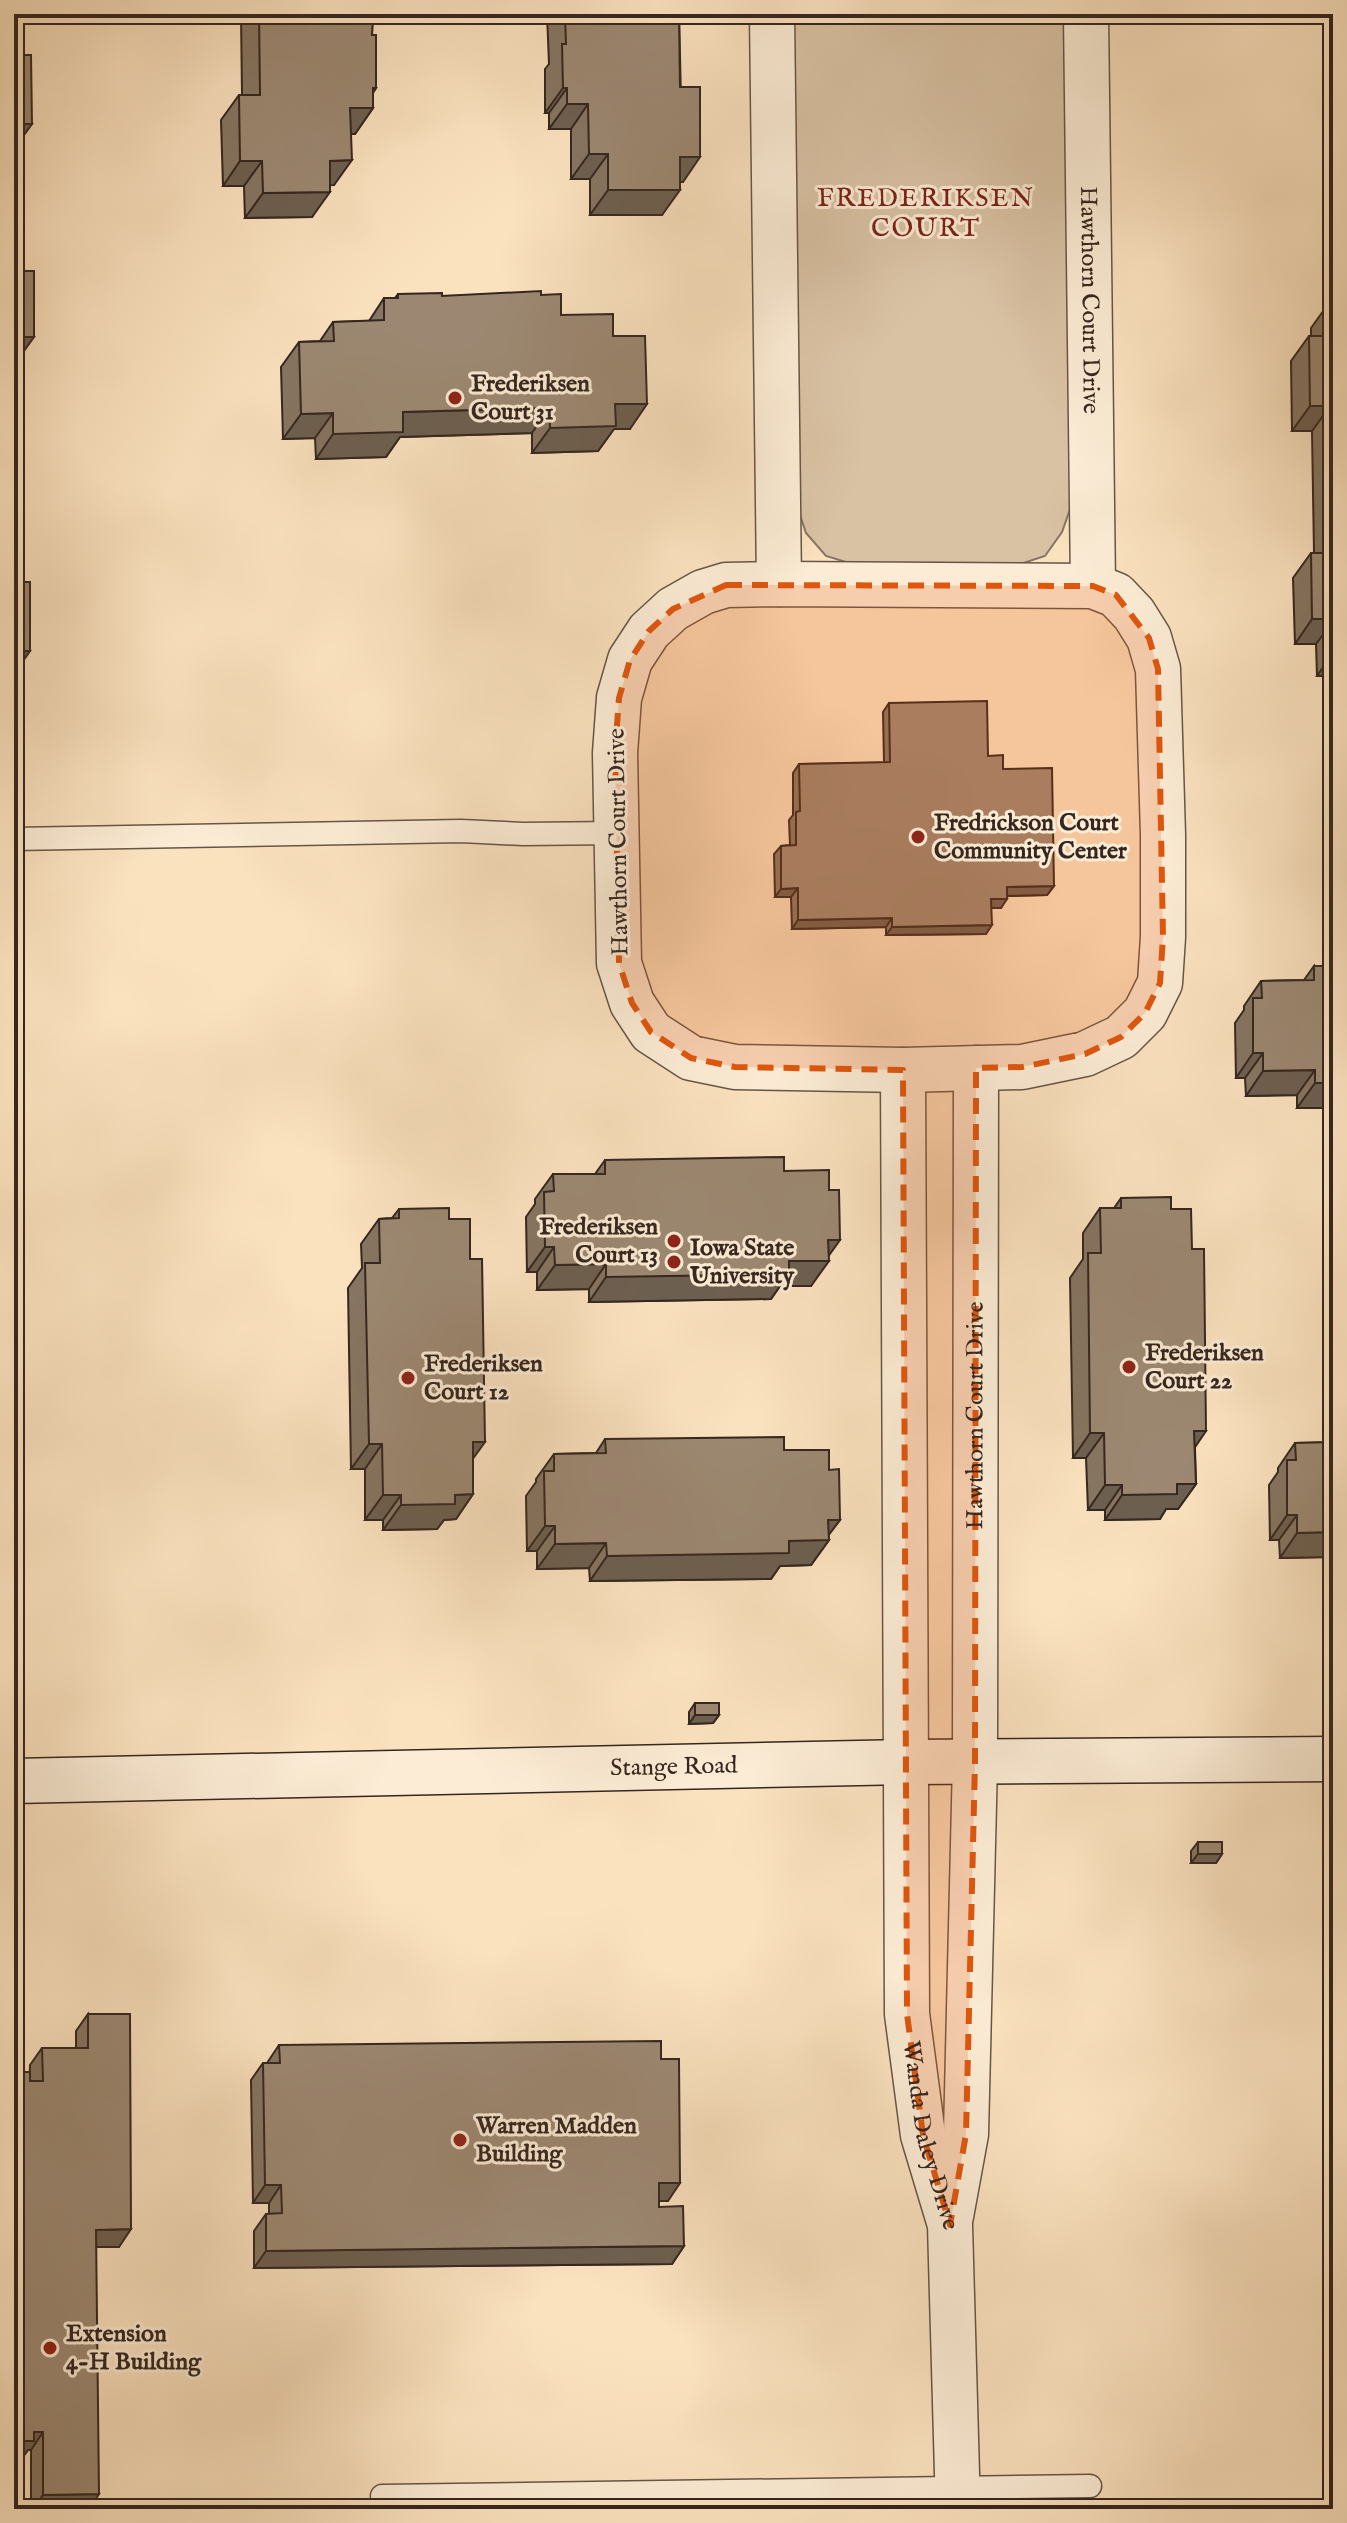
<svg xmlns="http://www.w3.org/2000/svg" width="1347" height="2523" viewBox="0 0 1347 2523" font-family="'IM FELL English',serif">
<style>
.green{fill:#d9c2a4;stroke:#877462;stroke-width:2}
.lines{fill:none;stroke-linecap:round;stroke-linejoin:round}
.service-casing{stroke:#665547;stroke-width:25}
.minor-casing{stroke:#665547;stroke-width:47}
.secondary-casing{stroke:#35261f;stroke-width:47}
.service{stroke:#fcecd5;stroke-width:22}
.minor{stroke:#fcecd5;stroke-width:44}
.secondary{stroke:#fcecd5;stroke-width:44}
.wall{fill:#867562;stroke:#35261f;stroke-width:2}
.shaded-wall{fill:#6d5f50;stroke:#35261f;stroke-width:2}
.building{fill:#9c8872;stroke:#35261f;stroke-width:2}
.marked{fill:#df560d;fill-opacity:0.2;stroke:#df560d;stroke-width:6;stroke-dasharray:16 10;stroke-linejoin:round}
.poi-dot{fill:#8f2418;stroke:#fcecd5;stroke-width:3}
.labels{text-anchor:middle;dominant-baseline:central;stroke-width:6;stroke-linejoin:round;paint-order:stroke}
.street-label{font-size:24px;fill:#35261f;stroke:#fcecd5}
.poi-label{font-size:24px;font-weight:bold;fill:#35261f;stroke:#fcecd5;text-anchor:start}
.neighbourhood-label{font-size:26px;letter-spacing:2px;fill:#7a1f14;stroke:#fcecd5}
</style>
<rect width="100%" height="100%" fill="#fbe2bf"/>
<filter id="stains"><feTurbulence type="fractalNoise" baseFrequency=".0025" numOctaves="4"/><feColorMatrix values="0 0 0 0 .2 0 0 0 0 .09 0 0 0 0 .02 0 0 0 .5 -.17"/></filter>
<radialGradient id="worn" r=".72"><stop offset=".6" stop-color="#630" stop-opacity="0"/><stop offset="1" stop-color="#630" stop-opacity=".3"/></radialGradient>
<path class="green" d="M789,14H1067L1074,498L1062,532L1045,556L1011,567L859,566L826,556L806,533L796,503Z"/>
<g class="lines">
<defs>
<g id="service">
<path d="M14,839L461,831L523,834L617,833"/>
<path d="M382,2496L1090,2486"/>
</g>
<g id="minor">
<path d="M772,14L779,584"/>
<path id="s1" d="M1086,14L1093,586"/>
<path d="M779,584L1093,586L1116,595L1134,614L1149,638L1158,669L1163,835V937L1160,983L1145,1013L1121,1037L1085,1054L1022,1067L903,1070L735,1067L691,1058L651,1032L632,1003L619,963L615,753L619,698L630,660L649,631L673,609L703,592L726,585Z"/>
<path id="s2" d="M903,1070L907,2014L923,2135L950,2225L958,2509"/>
<path id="s3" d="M951,2216L966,2134L975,1762L976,1068"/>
</g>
<g id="secondary">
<path id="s4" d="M14,1781L907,1762L1333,1759"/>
</g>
</defs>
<use href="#service" class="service-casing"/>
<use href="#minor" class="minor-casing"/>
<use href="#secondary" class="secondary-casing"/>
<use href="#service" class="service"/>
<use href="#minor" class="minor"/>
<use href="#secondary" class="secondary"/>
</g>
<g class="wall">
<path d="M241,14H373L372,35L376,88L373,93V108L355,134H351L334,185H330L312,217L245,218L244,186H223L221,120L239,95H242Z"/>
<path d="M547,14H679L683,182H680L662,215H590V179H571V129H549V113H545V69L549,64Z"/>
<path d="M398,294L442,296L541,295L561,315L613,336L630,429H614L598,451L532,453V433L400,437L386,457L316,459L315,438L283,439L281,367L299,342L320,341L333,322L369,321L384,298H395Z"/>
<path d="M1329,303H1333V676H1317L1316,644H1295L1293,578L1311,553H1314L1312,431H1292L1291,361L1309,336H1311V328Z"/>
<path d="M889,703L988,756L1003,769L1054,886L1047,895L1007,896L1001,908H991L986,934L886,935V927L792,929L791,897H775L774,854L781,846L790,845L789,820L793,815V773L799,764L884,763L883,712Z"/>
<path d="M1314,966L1333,1108H1297V1095L1246,1096L1245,1078H1236L1235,1023L1244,1010V1006L1261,981L1304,980Z"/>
<path d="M605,1160L784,1171L828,1256L811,1286H780L771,1299L589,1302V1289L537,1290V1272H527L526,1217L535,1204V1199L553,1174H595Z"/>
<path d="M1121,1198L1171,1209L1195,1448L1196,1484L1178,1509H1166L1160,1519L1105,1520V1510H1088L1086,1458H1073L1070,1278L1083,1259V1233L1100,1208H1114Z"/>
<path d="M399,1209L449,1219L473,1459V1494L456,1519L444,1520L437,1529L383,1530V1520H365V1469H351L348,1288L362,1268L361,1244L379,1219L392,1218Z"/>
<path d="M605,1439L784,1450L829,1470L840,1520L828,1535L829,1540L811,1565L780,1566L771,1579L590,1581L589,1568L537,1569V1551H527L526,1496L536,1482V1479L554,1454L596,1453Z"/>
<path d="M1333,1442V1570H1331V1557L1280,1558L1279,1540H1270L1269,1485L1278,1472V1468L1295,1443Z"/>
<path d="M695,1703L719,1715L713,1723L689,1724V1712Z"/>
<path d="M1198,1842L1222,1854L1216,1863H1191V1851Z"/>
<path d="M88,2014L119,2247H96L89,2509H31V2450H28L22,2458L30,2065L42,2048H76V2031Z"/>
<path d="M279,2045L661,2059L668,2201H659V2207L684,2246L672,2264L254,2268V2231L266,2214H269V2203H253L251,2080L263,2063H267Z"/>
</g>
<g class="shaded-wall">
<path d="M373,88H376L362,108H373L355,134H333L350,108Z"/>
<path d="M563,88H567L549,113H545Z"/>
<path d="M567,104H588L571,129H549Z"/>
<path d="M14,124H32L14,149Z"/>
<path d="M589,154H608L590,179H571Z"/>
<path d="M680,157H700L683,182H662Z"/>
<path d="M352,160L334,185L312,186L330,161Z"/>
<path d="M240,161H262L244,186H223Z"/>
<path d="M608,190H680L662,215H590Z"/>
<path d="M330,192L312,217L245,218L263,193Z"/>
<path d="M14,337H34L16,362H14Z"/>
<path d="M615,404H647L630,429H614L598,451L532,453L550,428Z"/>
<path d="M1310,406H1330L1312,431H1292Z"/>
<path d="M549,408L532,433L400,437L386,457L316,459L333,434L403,412Z"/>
<path d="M333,413L315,438L283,439L301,414Z"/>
<path d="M1312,619H1333V621L1316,644H1295Z"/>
<path d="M14,651H30L14,674Z"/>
<path d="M1333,653V676H1317Z"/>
<path d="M1054,886L1047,895L1001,896L1007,887Z"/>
<path d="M798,888L791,897H775L781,889Z"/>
<path d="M991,899H1007L1001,908H985Z"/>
<path d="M892,918L886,927L792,929L798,920Z"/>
<path d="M992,925L986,934L886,935L892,927Z"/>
<path d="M1253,1053H1263L1245,1078H1236Z"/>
<path d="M1315,1070L1297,1095L1246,1096L1263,1071Z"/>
<path d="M1315,1083H1333V1108H1297Z"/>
<path d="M828,1240H840L825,1261H829L811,1286H780L771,1299L589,1302L606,1277Z"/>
<path d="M545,1247H554L537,1272H527Z"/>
<path d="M606,1264L589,1289L537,1290L555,1265Z"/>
<path d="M1194,1431H1206L1189,1456Z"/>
<path d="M1090,1433H1104L1086,1458H1073Z"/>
<path d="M473,1442H485L467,1467Z"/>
<path d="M369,1444H382L365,1469H351Z"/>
<path d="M1177,1484H1196L1178,1509H1166L1160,1519L1105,1520L1122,1495Z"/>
<path d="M1105,1485H1122L1105,1510H1088Z"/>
<path d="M473,1494L456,1519L444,1520L437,1529L383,1530L401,1505L455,1495Z"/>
<path d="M383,1495H401L383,1520H365Z"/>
<path d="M1287,1515H1297L1279,1540H1270Z"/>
<path d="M828,1520H840L825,1540H829L811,1565L780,1566L771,1579L590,1581L607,1556L789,1541Z"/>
<path d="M545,1526H555L537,1551H527Z"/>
<path d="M1333,1532V1555L1331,1557L1280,1558L1297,1533Z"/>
<path d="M606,1543L589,1568L537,1569L555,1544Z"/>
<path d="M695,1715H719L713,1723L689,1724Z"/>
<path d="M1198,1854H1222L1216,1863H1191Z"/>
<path d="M659,2183H680L668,2201H647Z"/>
<path d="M265,2185H281L269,2203H253Z"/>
<path d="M131,2229L119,2247H84L96,2230Z"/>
<path d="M684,2246L672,2264L254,2268L266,2251Z"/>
<path d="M34,2432H43L31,2450H28L22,2458H14V2441Z"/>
<path d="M99,2494L89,2509H33L43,2495Z"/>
</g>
<g class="building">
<path d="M259,14H373L372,35H376V88H373V108H350L352,160L330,161V192L263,193L262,161H240L239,95H260Z"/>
<path d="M565,14H679L680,87H700V157H680V190H608V154H589L588,104H567V88H563L562,44H566Z"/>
<path d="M14,55H31L32,124H14Z"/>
<rect x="14" y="271" width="20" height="66"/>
<path d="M541,291V295L561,294V315L613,314V336H645L647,404H615L616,426L550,428L549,408L403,412V432L333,434V413L301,414L299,342L334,341L333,322L384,320V298H398V294L442,293V296Z"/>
<path d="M1329,303H1333V619H1312L1311,553H1332V541L1330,406H1310L1309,336H1329Z"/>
<rect x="14" y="582" width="16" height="69"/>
<path d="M987,701L988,756L1003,755V769L1052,768L1054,886L1007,887V899H991L992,925L892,927V918L798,920V888L781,889V846L796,845V812L800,811L799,764L890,762L889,703Z"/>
<path d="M1314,966H1333V1083H1315V1070L1263,1071V1053H1253V998H1262L1261,981L1314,980Z"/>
<path d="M784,1157V1171L829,1170V1190H839L840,1240H828L829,1261H789V1274L606,1277V1264L555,1265L554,1247H545L544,1192L554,1191L553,1174H605V1160Z"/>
<path d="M1171,1197V1209H1191L1192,1249H1204L1206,1431H1194L1196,1484H1177V1494L1122,1495V1485H1105L1104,1433H1090L1088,1253H1101L1100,1208H1121V1198Z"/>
<path d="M449,1208V1219H470V1259H482L485,1442H473V1494L455,1495V1504L401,1505V1495H383L382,1444H369L365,1263H380L379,1219L399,1218V1209Z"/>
<path d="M784,1437V1450H829V1470L839,1469L840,1520H828L829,1540L789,1541V1553L607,1556L606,1543L555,1544V1526H545L544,1471H554V1454L606,1453L605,1439Z"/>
<path d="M1333,1442V1532L1297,1533V1515H1287V1460H1296L1295,1443Z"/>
<rect x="695" y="1703" width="24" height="12"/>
<rect x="1198" y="1842" width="24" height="12"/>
<path d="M88,2014H130L131,2229L96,2230L99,2494L43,2495V2432H34V2441H14V2072H30V2081H43L42,2048H88Z"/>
<path d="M661,2041V2059H679L680,2183H659V2207L683,2206L684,2246L266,2251V2214L282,2213L281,2185H265L263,2063H280L279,2045Z"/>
</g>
<path class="marked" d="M726,585L1093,586L1116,595L1149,638L1158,669L1163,937L1160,983L1145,1013L1121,1037L1085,1054L1022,1067L976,1068L975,1762L966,2134L950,2225L923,2135L907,2014L903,1070L735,1067L691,1058L651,1032L632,1003L619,963L615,753L619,698L630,660L649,631L673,609Z"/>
<g class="poi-dot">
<circle cx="455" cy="398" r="8"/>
<circle cx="918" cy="837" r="8"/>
<circle cx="674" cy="1241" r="8"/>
<circle cx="674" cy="1262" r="8"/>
<circle cx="1129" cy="1367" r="8"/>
<circle cx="408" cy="1378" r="8"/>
<circle cx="460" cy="2140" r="8"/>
<circle cx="50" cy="2348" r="8"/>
</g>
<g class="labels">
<g class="street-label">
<text stroke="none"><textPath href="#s1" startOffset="286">Hawthorn Court Drive</textPath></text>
<text transform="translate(619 842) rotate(-91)">Hawthorn Court Drive</text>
<text stroke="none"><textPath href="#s3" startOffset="802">Hawthorn Court Drive</textPath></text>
<text stroke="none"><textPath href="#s4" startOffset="660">Stange Road</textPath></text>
<text stroke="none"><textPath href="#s2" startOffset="1068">Wanda Daley Drive</textPath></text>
</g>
<g class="poi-label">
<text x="471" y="384">Frederiksen<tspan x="471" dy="28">Court 31</tspan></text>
<text x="934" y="823">Fredrickson Court<tspan x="934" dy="28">Community Center</tspan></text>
<text x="658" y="1227" text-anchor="end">Frederiksen<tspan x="658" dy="28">Court 13</tspan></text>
<text x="690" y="1248">Iowa State<tspan x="690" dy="28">University</tspan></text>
<text x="1145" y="1353">Frederiksen<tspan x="1145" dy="28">Court 22</tspan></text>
<text x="424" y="1364">Frederiksen<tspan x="424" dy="28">Court 12</tspan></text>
<text x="476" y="2126">Warren Madden<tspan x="476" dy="28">Building</tspan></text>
<text x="66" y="2334">Extension<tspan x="66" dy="28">4-H Building</tspan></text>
</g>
<g class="neighbourhood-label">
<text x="926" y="198">FREDERIKSEN<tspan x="926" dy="30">COURT</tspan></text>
</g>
</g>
<rect width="1347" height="2523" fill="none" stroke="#fbe2bf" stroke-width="48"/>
<rect x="16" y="16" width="1315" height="2491" fill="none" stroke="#35261f" stroke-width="4"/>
<rect x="24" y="24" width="1299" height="2475" fill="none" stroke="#35261f" stroke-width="2"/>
<rect width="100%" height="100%" filter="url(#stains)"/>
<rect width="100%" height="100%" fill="url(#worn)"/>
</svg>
